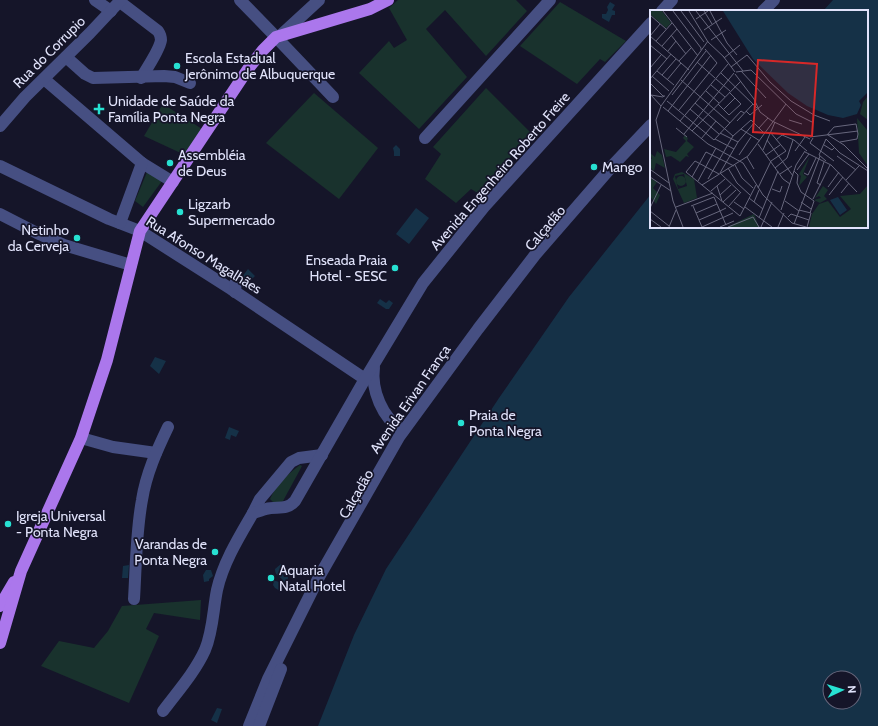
<svg xmlns="http://www.w3.org/2000/svg" width="878" height="726" viewBox="0 0 878 726" font-family="Cabin,sans-serif">
<style>
.green{fill:#19322d}
.water{fill:#153147;fill-rule:evenodd}
.lines{fill:none;stroke-linecap:round;stroke-linejoin:round}
.minor{stroke:#464f82;stroke-width:12}
.major{stroke:#ab77ec;stroke-width:12}
.poi-dot{fill:#27e1d2;stroke:#151529;stroke-width:1.5}
.labels{text-anchor:middle;dominant-baseline:central;stroke-width:3.5;stroke-linejoin:round;paint-order:stroke}
.street-label{font-size:14px;fill:#e1e3fb;stroke:#151529}
.poi-label{font-size:14px;fill:#e1e3fb;stroke:#151529;text-anchor:start}
.inset-road{fill:none;stroke:#67677d;stroke-width:1}
.view{fill:#d62828;fill-opacity:0.15;stroke:#d62828;stroke-width:2}
.inset-edge{fill:none;stroke:#e1e3fb;stroke-width:2}
</style>
<rect width="100%" height="100%" fill="#151529"/>
<g class="green">
<path d="M398,0H516L527,11L486,56L445,10L426,29L467,77L419,129L359,73L389,41L394,48L407,40L389,8Z"/>
<path d="M560,2L626,41L605,62L600,59L577,84L520,46Z"/>
<path d="M486,88L530,132L481,195L471,189L456,203L425,179L441,154L433,147Z"/>
<path d="M314,93L378,148L339,199L266,143Z"/>
<path d="M163,104L202,129L185,155L144,136Z"/>
<path d="M147,172L162,181L143,207L135,201Z"/>
<path d="M300,465L302,466L283,501L278,504L273,502L270,499C275,486 289,473 300,465Z"/>
<path d="M201,600L200,620L154,613L146,629L159,636L129,703L41,666L59,641L94,648L108,631L122,606Z"/>
</g>
<g class="water">
<path d="M833,0H878V726H318L354,635L386,569L499,398L569,297L651,194V227H867V11H823ZM830,678H854V702H830Z"/>
<path d="M610,2L615,5L612,10L615,11V15H612L609,22L602,18V14H606L608,10L607,7Z"/>
<path d="M396,145L400,149V156H394V152L393,148Z"/>
<path d="M416,208L429,218L409,244L396,234Z"/>
<path d="M248,269L255,276L252,279L249,276L245,280L242,277Z"/>
<path d="M380,299L386,303L389,300L393,303L389,309H386L377,303Z"/>
<path d="M155,357L166,361L159,374L150,366Z"/>
<path d="M229,427L239,431L236,437L231,435L230,440L225,438Z"/>
<path d="M281,564L285,568L282,572L284,577H288C288,582 284,589 280,591L275,588L273,585L274,581H276L279,582V584L281,583L282,579C278,575 275,575 275,569Z"/>
<path d="M129,565L128,578H122L123,566Z"/>
<path d="M206,570H211L213,576L209,579V581L204,582L203,575Z"/>
<path d="M217,708L222,709L217,723L211,720Z"/>
</g>
<g class="lines">
<g class="minor">
<path d="M95,0L111,11"/>
<path d="M240,0L276,37L333,97"/>
<path d="M120,2L158,31C160,34 161,37 161,40C160,49 146,70 141,78"/>
<path d="M662,11L672,0"/>
<path d="M763,11L774,0"/>
<path d="M281,35L319,0"/>
<path d="M66,57L85,74L93,78L164,76L175,77L190,83"/>
<path d="M44,79L142,163L173,182"/>
<path d="M0,126L25,97L90,33L121,0"/>
<path d="M425,138L550,0"/>
<path d="M0,166L109,219L140,231L231,289L365,379"/>
<path d="M0,214L37,233L64,245L131,265"/>
<path d="M120,223L142,163"/>
<path d="M235,292L236,279"/>
<path d="M374,367C371,390 382,418 403,431"/>
<path d="M81,438L113,447L156,453"/>
<path d="M253,513L260,499L291,462L299,458L322,455"/>
<path d="M134,599C136,566 136,532 142,500C146,474 157,450 168,427"/>
<path d="M163,711C178,691 195,672 205,650C213,631 213,610 217,590C223,563 239,537 253,513C258,512 262,510 266,509C277,506 286,511 295,501L365,379L423,283L484,207L651,23"/>
<path d="M249,726L268,679L319,577L399,437L478,329L535,255L614,164L651,125"/>
<path d="M259,726L281,669"/>
</g>
<g class="major">
<path d="M0,606L14,582"/>
<path d="M0,643L21,571L81,438L107,360L140,231L248,69L263,50L276,37L370,9L388,0"/>
</g>
</g>
<g class="poi-dot">
<circle cx="177" cy="66" r="4"/>
<path d="M97 103h4v4h4v4h-4v4h-4v-4h-4v-4h4z"/>
<circle cx="170" cy="163" r="4"/>
<circle cx="594" cy="167" r="4"/>
<circle cx="180" cy="212" r="4"/>
<circle cx="77" cy="238" r="4"/>
<circle cx="395" cy="268" r="4"/>
<circle cx="461" cy="423" r="4"/>
<circle cx="8" cy="524" r="4"/>
<circle cx="215" cy="552" r="4"/>
<circle cx="271" cy="578" r="4"/>
</g>
<g class="labels">
<g class="street-label">
<text transform="translate(49 52) rotate(-45)">Rua do Corrupio</text>
<text transform="translate(500 171) rotate(-49)">Avenida Engenheiro Roberto Freire</text>
<text transform="translate(545 228) rotate(-50)">Calçadão</text>
<text transform="translate(204 255) rotate(32)">Rua Afonso Magalhães</text>
<text transform="translate(410 399) rotate(-55)">Avenida Erivan França</text>
<text transform="translate(356 494) rotate(-60)">Calçadão</text>
</g>
<g class="poi-label">
<text x="185" y="58">Escola Estadual<tspan x="185" dy="16">Jerônimo de Albuquerque</tspan></text>
<text x="108" y="101">Unidade de Saúde da<tspan x="108" dy="16">Família Ponta Negra</tspan></text>
<text x="178" y="155">Assembléia<tspan x="178" dy="16">de Deus</tspan></text>
<text x="602" y="167">Mango</text>
<text x="188" y="204">Ligzarb<tspan x="188" dy="16">Supermercado</tspan></text>
<text x="69" y="230" text-anchor="end">Netinho<tspan x="69" dy="16">da Cerveja</tspan></text>
<text x="387" y="260" text-anchor="end">Enseada Praia<tspan x="387" dy="16">Hotel - SESC</tspan></text>
<text x="469" y="415">Praia de<tspan x="469" dy="16">Ponta Negra</tspan></text>
<text x="16" y="516">Igreja Universal<tspan x="16" dy="16">- Ponta Negra</tspan></text>
<text x="207" y="544" text-anchor="end">Varandas de<tspan x="207" dy="16">Ponta Negra</tspan></text>
<text x="279" y="570">Aquaria<tspan x="279" dy="16">Natal Hotel</tspan></text>
</g>
</g>
<g transform="translate(650 10)">
<rect width="218" height="218" fill="#151529"/>
<path d="M0,1H12L21,13L16,18L0,4ZM218,86V110L210,104L213,92ZM207,108L218,121V156L209,143ZM35,125L38,128L37,131L44,137L37,144L39,147L36,146L30,152L21,146L16,147L14,139L26,142L36,131L33,128ZM7,141L12,145L15,158L6,153L4,161L1,158L0,161V149H2L0,143L5,147ZM160,146L153,164L157,167L149,176L151,166L149,164ZM32,162L44,169L47,188L34,193L23,169L25,164ZM34,164L37,176L28,179L25,166ZM26 171a5 5 0 1 1 10 0a5 5 0 1 1-10 0ZM0,168L7,172L3,178L10,185L6,194L0,186ZM218,175V217H159L162,204L169,194L178,191L190,207L201,199L190,186L210,184ZM173,176L178,180L174,186L177,189L170,193L164,190L171,188L169,186L165,188ZM104,204L109,217H77Z" fill="#19322d" fill-rule="evenodd"/>
<path d="M73,1H218V82L209,91L211,95L207,104L193,108L178,105L157,96L138,83L103,49ZM188,187L197,200L190,205L180,190Z" fill="#153147"/>
<path class="inset-road" d="M13,1L48,46M23,1L51,38V40M31,1L54,32M39,1L58,32L75,48M46,1L93,61M54,1L62,14M60,1L77,33L87,45M0,5L16,19M46,9L58,1M54,20L72,8M21,25L36,44M0,26L10,14M0,26L39,60M61,30L76,20M6,31L22,13M0,35L17,49M12,36L27,19M18,41L26,31M73,46L85,62M74,48L90,35M29,51L41,38M47,52L65,68M81,57L97,45L120,72L141,91L164,105L180,111M0,58L11,45M7,61L24,75M91,61L116,88M86,62L101,60L146,104L162,112M71,63L107,98M85,64L104,89L110,102L122,111L160,129M12,65L26,49M2,66L19,81M0,69L21,44M66,69L80,81M17,70L31,53M31,70L80,113M0,73L14,87V85M61,75L75,87M56,81L69,93M1,85L11,96M1,85L13,87M22,85L56,41M17,91L64,130M45,93L83,126M68,94L79,105L91,94L79,82M13,97L58,134L93,153L113,185L142,213L156,217M40,99L69,124M29,100L67,53L55,39M73,100L85,88M18,101L61,45M96,101L100,105L112,95M139,110L152,114M30,111L78,54M87,111L103,94M26,118L37,127M109,118L118,108M91,119L110,131M42,121L91,71M120,122L136,141M70,123L88,132M34,124L84,63M177,125L184,117L206,114L208,124L207,129L190,132M178,125L194,135L218,159M160,127L208,121M163,128L160,133L184,151M51,129L66,111M65,129L84,139M176,129L190,143L218,161M64,130L91,101L94,103M117,130L143,166M126,130L132,125L144,130L157,141M108,134L133,169L140,174M174,135L182,140L185,137M113,140L125,112M145,141L155,127M155,142L181,155L207,182M89,145L101,127M116,145L130,135M187,146L206,160M97,147L104,159M176,151L169,145L176,129M85,155L92,168L103,178M78,158L87,173L100,185M125,158L137,148L143,130M1,160L19,173M147,160L159,144M144,161L148,165L147,173L151,182L164,191L160,203M70,163L88,132L104,113M70,163L91,183M154,163L158,165L166,148M69,164L45,151L36,162L90,206L106,175M130,164L142,156M0,167L21,181M42,167L56,142L84,156M58,169L83,126L101,110L115,124M196,170L209,156M48,171L66,138M52,175L98,146L136,94M171,175L167,173L174,152M67,176L72,191M178,177L189,162M108,178L121,151L136,141M122,179L130,182L132,176M61,181L75,169M191,183L199,173M70,185L81,175M179,185L193,167M99,188L113,199M163,189L180,155M135,191L149,201M73,192L86,180M84,192L94,199M104,192L109,180M151,192L161,199M41,196L64,187L70,201L49,210M43,196L52,217M79,196L91,182M26,197L63,183M95,197L122,217M0,198L11,175M131,200L146,155L155,141M149,200L161,203L157,217M0,201L19,216M46,203L67,194M138,207L141,204L159,210M109,208L128,161M0,209L11,217M144,214L170,146M76,215L70,201L76,198M19,217L26,200M33,217L23,191L6,110L11,96L58,31M52,217L83,203M70,217L84,211M78,217L103,207L109,217M111,217L122,192M128,217L134,203"/>
<path class="view" d="M108,50L167,54L162,126L103,122Z"/>
<rect width="218" height="218" class="inset-edge"/>
</g>
<g transform="translate(842 690) rotate(86)"><circle r="19" fill="#151529" stroke="#67677d"/>
<path d="M0-3L7 15L0 10L-7 15Z" fill="#27e1d2"/>
<text y="-6" font-size="11" font-weight="bold" text-anchor="middle" fill="#e1e3fb">N</text>
</g>
</svg>
